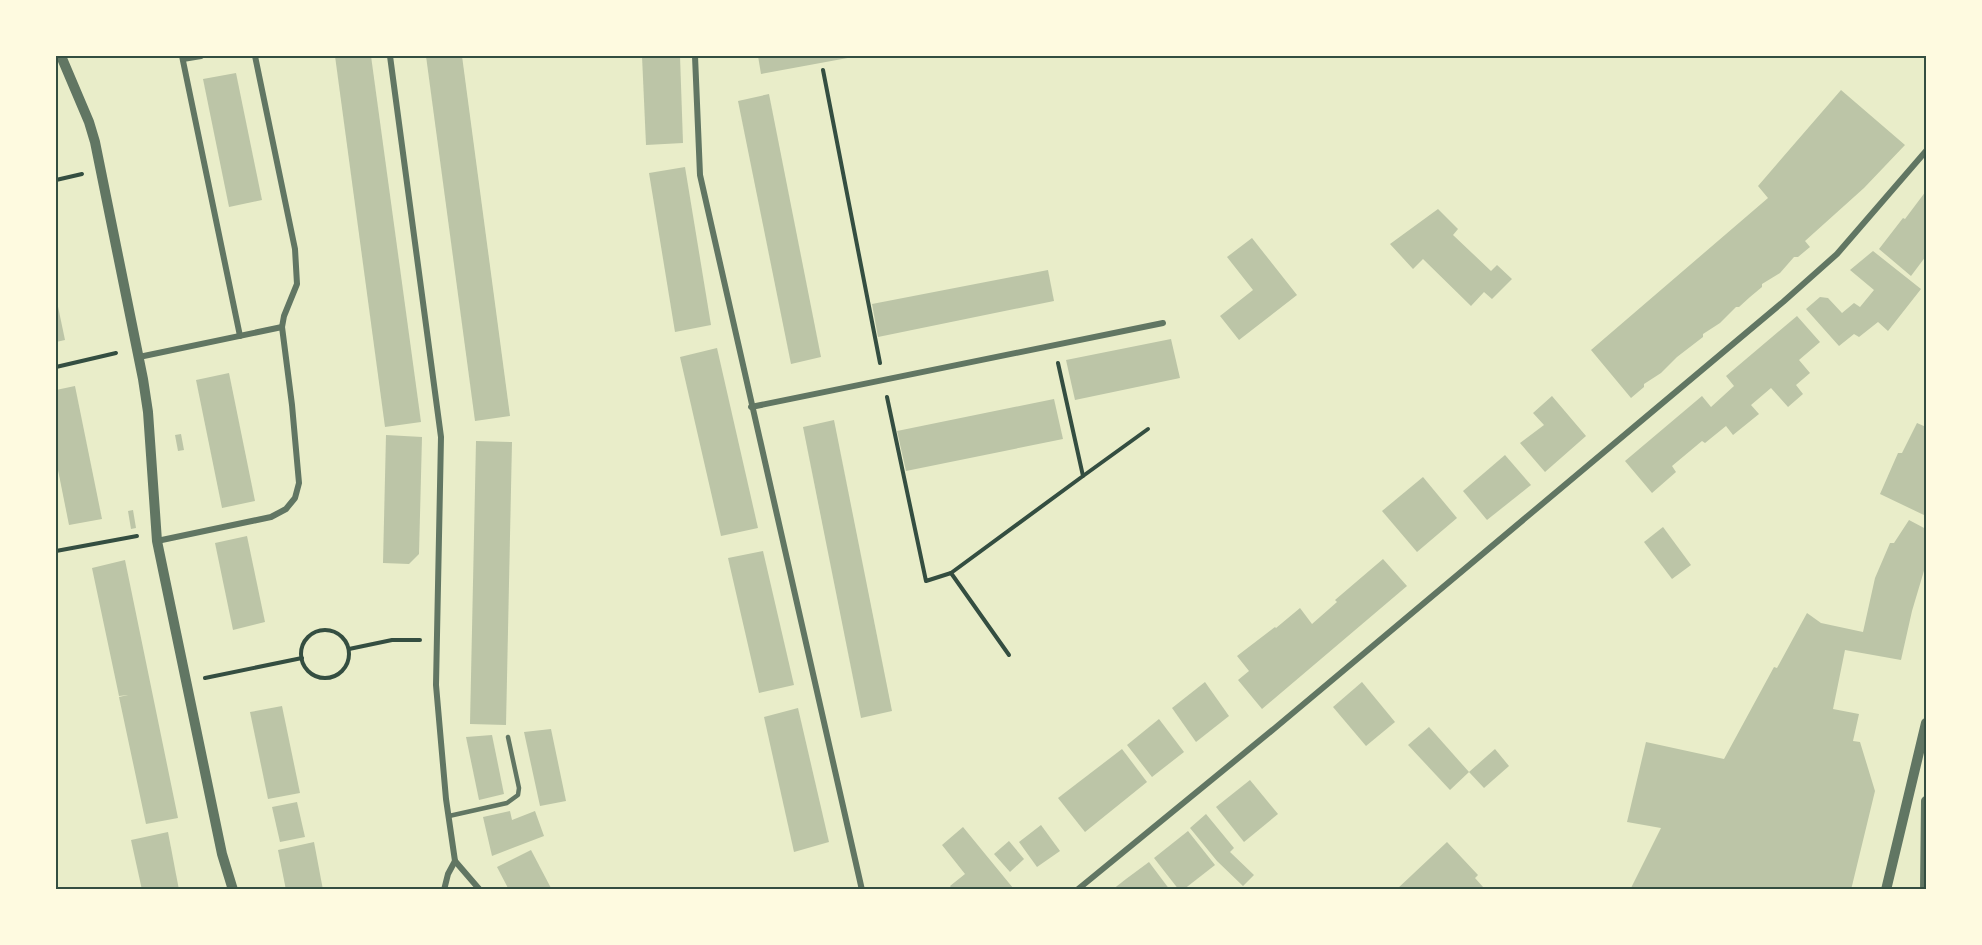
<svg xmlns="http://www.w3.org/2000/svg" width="1982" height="945" viewBox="0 0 1982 945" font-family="'PT Sans',sans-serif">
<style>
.building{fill:#bcc5a7}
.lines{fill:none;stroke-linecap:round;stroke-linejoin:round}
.path{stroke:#344e41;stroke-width:4}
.service{stroke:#617663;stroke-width:4.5}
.minor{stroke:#617663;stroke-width:6}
.tertiary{stroke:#617663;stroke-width:10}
.neatline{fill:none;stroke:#344e41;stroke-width:2}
</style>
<rect width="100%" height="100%" fill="#e9edc9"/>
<g class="building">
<path d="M335,56H371L421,422L385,427Z"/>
<path d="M426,56H462L510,416L475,421Z"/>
<path d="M642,56H680L683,143L646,145Z"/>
<path d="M758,56H852L853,57L761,74Z"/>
<path d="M236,73L262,200L229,207L203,79Z"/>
<path d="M1841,90L1905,145L1864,188L1805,241L1810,247L1798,257H1794L1780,273L1762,284V287L1750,297L1739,307H1736L1720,323L1703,334V337L1677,357L1661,373L1644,384V387L1631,398L1591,350L1768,198L1758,186Z"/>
<path d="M769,94L821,357L791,364L738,101Z"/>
<path d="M685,167L711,325L675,332L649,173Z"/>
<path d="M1926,191V256L1911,276L1879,249L1903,218L1905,219Z"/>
<path d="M1438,209L1458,229L1453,235L1491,271L1497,265L1512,279L1492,299L1484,292L1471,306L1423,259L1413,269L1390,244Z"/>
<path d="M1252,238L1297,295L1239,340L1220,316L1253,290L1227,257Z"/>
<path d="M1873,251L1921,289L1888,331L1878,322L1859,337L1854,334L1839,346L1806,309L1820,297L1828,298L1842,313L1854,303L1860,307L1874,290L1850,270Z"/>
<path d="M1048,270L1054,301L878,337L872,304Z"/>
<path d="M56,297L65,340L56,342Z"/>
<path d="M1797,316L1820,342L1799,360L1810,373L1796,385L1803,394L1788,407L1771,388L1751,405L1759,414L1733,435L1726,426L1705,443L1702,441L1672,466L1676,472L1652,493L1625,461L1702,396L1711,407L1734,386L1726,376Z"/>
<path d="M1171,339L1180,378L1075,400L1066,360Z"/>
<path d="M717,348L758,528L721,536L680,357Z"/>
<path d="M229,373L255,501L222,508L196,380Z"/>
<path d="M75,386L102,519L69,525L56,460V390Z"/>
<path d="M1552,396L1586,436L1545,472L1520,443L1544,425L1533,413Z"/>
<path d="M1054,399L1063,439L906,471L897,431Z"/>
<path d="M834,420L892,711L861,718L803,427Z"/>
<path d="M1917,423L1926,427V516L1880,494L1898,453H1902Z"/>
<path d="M181,434L184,450L178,451L175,435Z"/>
<path d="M386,435L422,437L419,554L409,564L383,563Z"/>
<path d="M476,441L512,442L506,725L470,724Z"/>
<path d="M1505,455L1531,485L1487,520L1463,491Z"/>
<path d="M1423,477L1457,518L1417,552L1382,511Z"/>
<path d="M133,510L136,528L131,529L128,511Z"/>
<path d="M1909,520L1926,529V564L1912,611L1901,660L1845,650L1833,709L1859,714L1853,741L1860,742L1875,791L1851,890H1623L1624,887L1631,888L1661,828L1627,822L1646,742L1724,759L1774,667L1777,668L1807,613L1821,623L1863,632L1875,578L1890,543H1894Z"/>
<path d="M1663,527L1691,565L1672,579L1644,542Z"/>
<path d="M247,536L265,622L233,630L215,543Z"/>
<path d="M763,551L794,685L759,693L728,558Z"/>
<path d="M1383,559L1407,586L1262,709L1238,680L1249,671L1237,656L1275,627L1276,628L1300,608L1312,624L1337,602L1335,600Z"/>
<path d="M125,560L178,818L146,824L119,697L128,695L119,696L92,568Z"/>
<path d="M1205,682L1229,716L1196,742L1172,708Z"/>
<path d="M1362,682L1395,722L1366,746L1333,707Z"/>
<path d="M282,706L300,793L268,799L250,712Z"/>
<path d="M798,708L829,842L794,852L764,717Z"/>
<path d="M1159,719L1184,752L1152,777L1127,745Z"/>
<path d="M1429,727L1469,772L1450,790L1408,745Z"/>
<path d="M551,729L566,801L540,806L524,732Z"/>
<path d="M492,735L504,794L479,800L466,737Z"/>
<path d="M1122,749L1147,782L1085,832L1058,798Z"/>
<path d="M1495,749L1509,766L1484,788L1469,772Z"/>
<path d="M1250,780L1278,814L1244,842L1216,807Z"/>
<path d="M297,802L305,837L280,842L272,807Z"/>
<path d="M510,811L512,820L535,811L544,836L492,856L483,817Z"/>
<path d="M1206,814L1234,848L1230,852L1254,875L1243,886L1217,861L1190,828Z"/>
<path d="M1041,825L1060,851L1037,867L1019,842Z"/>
<path d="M963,827L1013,888L1012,890H953L950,886L965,874L942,845Z"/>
<path d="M1188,831L1215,865L1183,890H1179L1154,858Z"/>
<path d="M168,832L179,890H142L131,840Z"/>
<path d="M1009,841L1024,859L1010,872L994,854Z"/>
<path d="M314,842L323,890H286L278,850Z"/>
<path d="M1447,842L1478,875L1475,878L1483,887L1480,890H1396Z"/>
<path d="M531,850L552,890H509L497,867Z"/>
<path d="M1149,862L1170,890H1112L1126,879Z"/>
</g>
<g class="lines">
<g class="path">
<path d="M823,70L880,363"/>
<path d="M56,180L82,174"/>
<path d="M56,367L116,353"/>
<path d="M887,397L926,581L951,573L1083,476L1058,363"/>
<path d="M1083,476L1148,429"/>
<path d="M56,551L137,536"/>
<path d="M951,573L1009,655"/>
<circle cx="325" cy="654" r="24"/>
<path d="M349,649L392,640H420"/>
<path d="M205,678L302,658"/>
</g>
<path class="service" d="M449,816L507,803L518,795L519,788L508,737"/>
<g class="minor">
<path d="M182,56L240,336"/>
<path d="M390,56L441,437L436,685L446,799L455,861L480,890"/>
<path d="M695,56L700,175L862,890"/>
<path d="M183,59L201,56"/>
<path d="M139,357L282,327"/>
<path d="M751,407L1163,323"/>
<path d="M157,541L271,517L286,509L295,498L299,483L292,405L282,327L284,316L297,284L295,249L255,56"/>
<path d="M444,890L448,874L455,861"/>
<path d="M1077,890L1275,728L1783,302L1837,254L1926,151"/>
</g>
<g class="tertiary">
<path d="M61,56L89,122L95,142L143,379L148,412L157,541L222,854L233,890"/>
<path d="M1886,890L1926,723"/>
<path d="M1925,890L1926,801"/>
</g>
</g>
<rect width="1982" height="945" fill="none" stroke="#fefae0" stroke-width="114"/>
<rect x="57" y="57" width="1868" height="831" class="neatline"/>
</svg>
